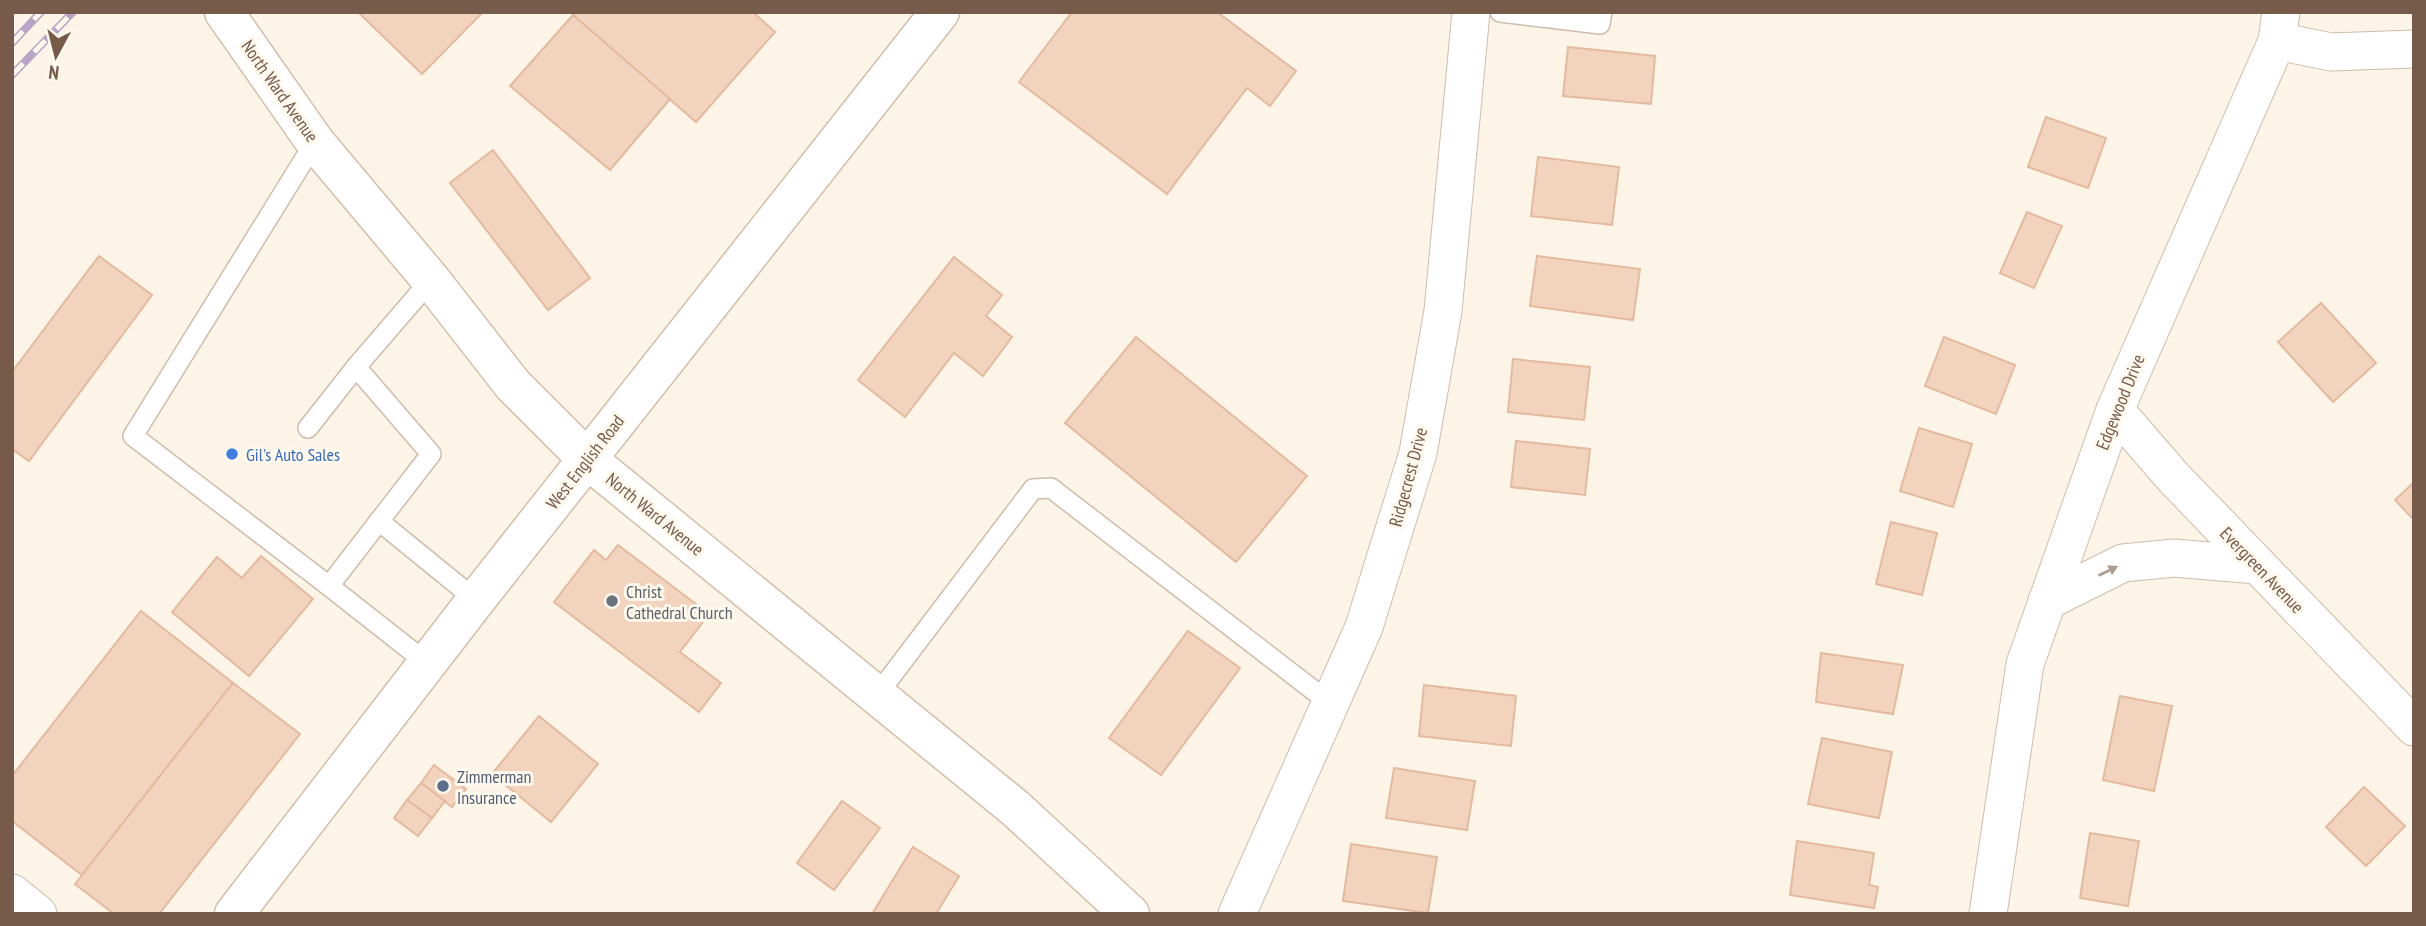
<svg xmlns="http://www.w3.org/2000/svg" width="2426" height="926" viewBox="0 0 2426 926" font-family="'PT Sans Narrow',sans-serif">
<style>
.building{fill:#f2d4be;stroke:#e4ba9e;stroke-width:2}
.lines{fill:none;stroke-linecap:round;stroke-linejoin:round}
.lane-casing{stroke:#cebcac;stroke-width:22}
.street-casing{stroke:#cebcac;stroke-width:39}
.secondary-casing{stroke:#d3beac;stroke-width:41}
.lane{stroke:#fff;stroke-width:19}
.street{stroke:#fff;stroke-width:37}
.secondary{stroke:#fff;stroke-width:38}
.rail-casing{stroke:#b7a4c6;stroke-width:8}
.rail{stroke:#fff8ec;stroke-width:5;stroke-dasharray:16;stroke-linecap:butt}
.oneway{fill:#ad9d93}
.shop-dot{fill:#3f7fe0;stroke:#fff8ec;stroke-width:2.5}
.worship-dot{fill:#6b7280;stroke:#fff8ec;stroke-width:2.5}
.service-dot{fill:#5c6f8a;stroke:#fff8ec;stroke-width:2.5}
.labels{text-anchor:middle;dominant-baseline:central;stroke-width:6;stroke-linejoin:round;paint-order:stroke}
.street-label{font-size:18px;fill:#765b4b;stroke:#fff8ec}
.shop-label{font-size:18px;fill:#366cbe;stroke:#fff8ec;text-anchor:start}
.worship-label{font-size:18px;fill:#5b616d;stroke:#fff8ec;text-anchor:start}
.service-label{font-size:18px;fill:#4e5e75;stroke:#fff8ec;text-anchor:start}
</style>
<rect width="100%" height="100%" fill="#fcf4e6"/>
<g class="building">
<path d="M358,12H483L422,74Z"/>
<path d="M575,12H753L775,32L696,122L573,15Z"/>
<path d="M1072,12H1217L1296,71L1270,106L1247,88L1167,194L1019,82Z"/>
<path d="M573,15L670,99L610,170L510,86Z"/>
<path d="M1568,47L1655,56L1651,104L1563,96Z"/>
<path d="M2046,117L2106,138L2088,188L2028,167Z"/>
<path d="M493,150L590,278L548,310L450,183Z"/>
<path d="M1538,157L1619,167L1612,225L1531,216Z"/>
<path d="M2027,212L2062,226L2034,288L2000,273Z"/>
<path d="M99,256L152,295L29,461L12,449V372Z"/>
<path d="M1537,256L1640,269L1633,320L1530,306Z"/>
<path d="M954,257L1002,295L986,316L1012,337L983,376L954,353L905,417L858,380Z"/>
<path d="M2321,303L2376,363L2333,402L2278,342Z"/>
<path d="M1136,337L1307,476L1236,562L1065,423Z"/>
<path d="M1944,337L2015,365L1996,414L1925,386Z"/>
<path d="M1513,359L1590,367L1584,420L1508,412Z"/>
<path d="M1919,428L1972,444L1953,507L1900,491Z"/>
<path d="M1516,441L1590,449L1585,495L1511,487Z"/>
<path d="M2414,482V520L2395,500Z"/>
<path d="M1891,522L1937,533L1922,595L1876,584Z"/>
<path d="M618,545L709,614L680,652L721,683L699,712L554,602L594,550L606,560Z"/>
<path d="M261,556L313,599L249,676L172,612L217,557L242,578Z"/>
<path d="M141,611L233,683L82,875L12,821V776Z"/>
<path d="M1188,631L1240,668L1161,775L1109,738Z"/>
<path d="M1821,653L1903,665L1893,714L1816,702Z"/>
<path d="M233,683L300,734L159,914H114L75,884Z"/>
<path d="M1424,685L1516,696L1511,746L1419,736Z"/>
<path d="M2120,696L2172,706L2154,791L2103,780Z"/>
<path d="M539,716L598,764L551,822L492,774Z"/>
<path d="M1822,738L1892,752L1879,818L1808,804Z"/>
<path d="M434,765L466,789L452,807L421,783Z"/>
<path d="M1394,768L1475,781L1467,830L1386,818Z"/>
<path d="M421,783L445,801L432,818L407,800Z"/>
<path d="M2364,787L2405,826L2366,866L2326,827Z"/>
<path d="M407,800L432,818L418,836L394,818Z"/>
<path d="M842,801L880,828L834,890L797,863Z"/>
<path d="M2090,833L2139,841L2128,906L2080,898Z"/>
<path d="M1797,841L1874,853L1869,885L1878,887L1874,908L1790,895Z"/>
<path d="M1351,844L1437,857L1428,913L1343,901Z"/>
<path d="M913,847L959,876L936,914H872Z"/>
</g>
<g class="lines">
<defs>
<g id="lane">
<path d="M1500,12L1600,24L1602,12"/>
<path d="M315,142L133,436L329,586"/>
<path d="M308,428L356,367"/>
<path d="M379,521L476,600"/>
<path d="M427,663L329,586L431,454L356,367L431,280"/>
<path d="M877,695L1033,489L1051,488L1330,703"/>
</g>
<g id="street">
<path d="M2277,41L2331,52L2414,49"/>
<path d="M2115,410L2173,477L2414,727"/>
<path d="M2047,601L2123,563L2174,558L2257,565"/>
<path d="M12,893L38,914"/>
<path d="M1237,914L1364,627L1418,453L1443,311L1471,12"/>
<path d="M1988,914L2025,664L2115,410L2277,41L2281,12"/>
</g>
<g id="secondary">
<path d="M224,12L315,142L431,280L513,385L587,459L1015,808L1130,914"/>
<path d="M234,914L476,600L940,12"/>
</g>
</defs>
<use href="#lane" class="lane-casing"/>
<use href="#street" class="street-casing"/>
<use href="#secondary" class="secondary-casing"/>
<use href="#lane" class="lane"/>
<use href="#street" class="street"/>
<use href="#secondary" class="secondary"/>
<defs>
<g id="rail">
<path d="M12,43L41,12"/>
<path d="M12,75L73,12"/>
</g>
</defs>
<use href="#rail" class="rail-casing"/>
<use href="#rail" class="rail"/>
</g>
<defs><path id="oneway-solid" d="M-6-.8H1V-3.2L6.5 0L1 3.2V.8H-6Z" transform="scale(1.75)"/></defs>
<use class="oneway" href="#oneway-solid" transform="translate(2108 571) rotate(-26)"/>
<circle class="shop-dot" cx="232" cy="454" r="7"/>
<circle class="worship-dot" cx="612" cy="601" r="7"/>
<circle class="service-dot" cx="443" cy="786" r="7"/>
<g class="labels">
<g class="street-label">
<text transform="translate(280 91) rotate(55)">North Ward Avenue</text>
<text transform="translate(2120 402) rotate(-68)">Edgewood Drive</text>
<text transform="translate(585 462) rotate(-52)">West English Road</text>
<text transform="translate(1408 477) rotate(-75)">Ridgecrest Drive</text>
<text transform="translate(655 514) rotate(39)">North Ward Avenue</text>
<text transform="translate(2262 570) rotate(46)">Evergreen Avenue</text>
</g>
<g class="shop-label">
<text x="246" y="454">Gil's Auto Sales</text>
</g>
<g class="worship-label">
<text x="626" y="591">Christ<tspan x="626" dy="21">Cathedral Church</tspan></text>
</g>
<g class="service-label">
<text x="457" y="776">Zimmerman<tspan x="457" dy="21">Insurance</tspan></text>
</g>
</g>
<rect width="2426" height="926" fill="none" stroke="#765b4b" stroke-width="28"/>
<g transform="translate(56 56) rotate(187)" stroke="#fff8ec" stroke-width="5" paint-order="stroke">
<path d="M0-5L12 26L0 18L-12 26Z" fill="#765b4b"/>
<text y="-10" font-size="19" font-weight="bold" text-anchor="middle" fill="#765b4b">N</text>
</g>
</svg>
